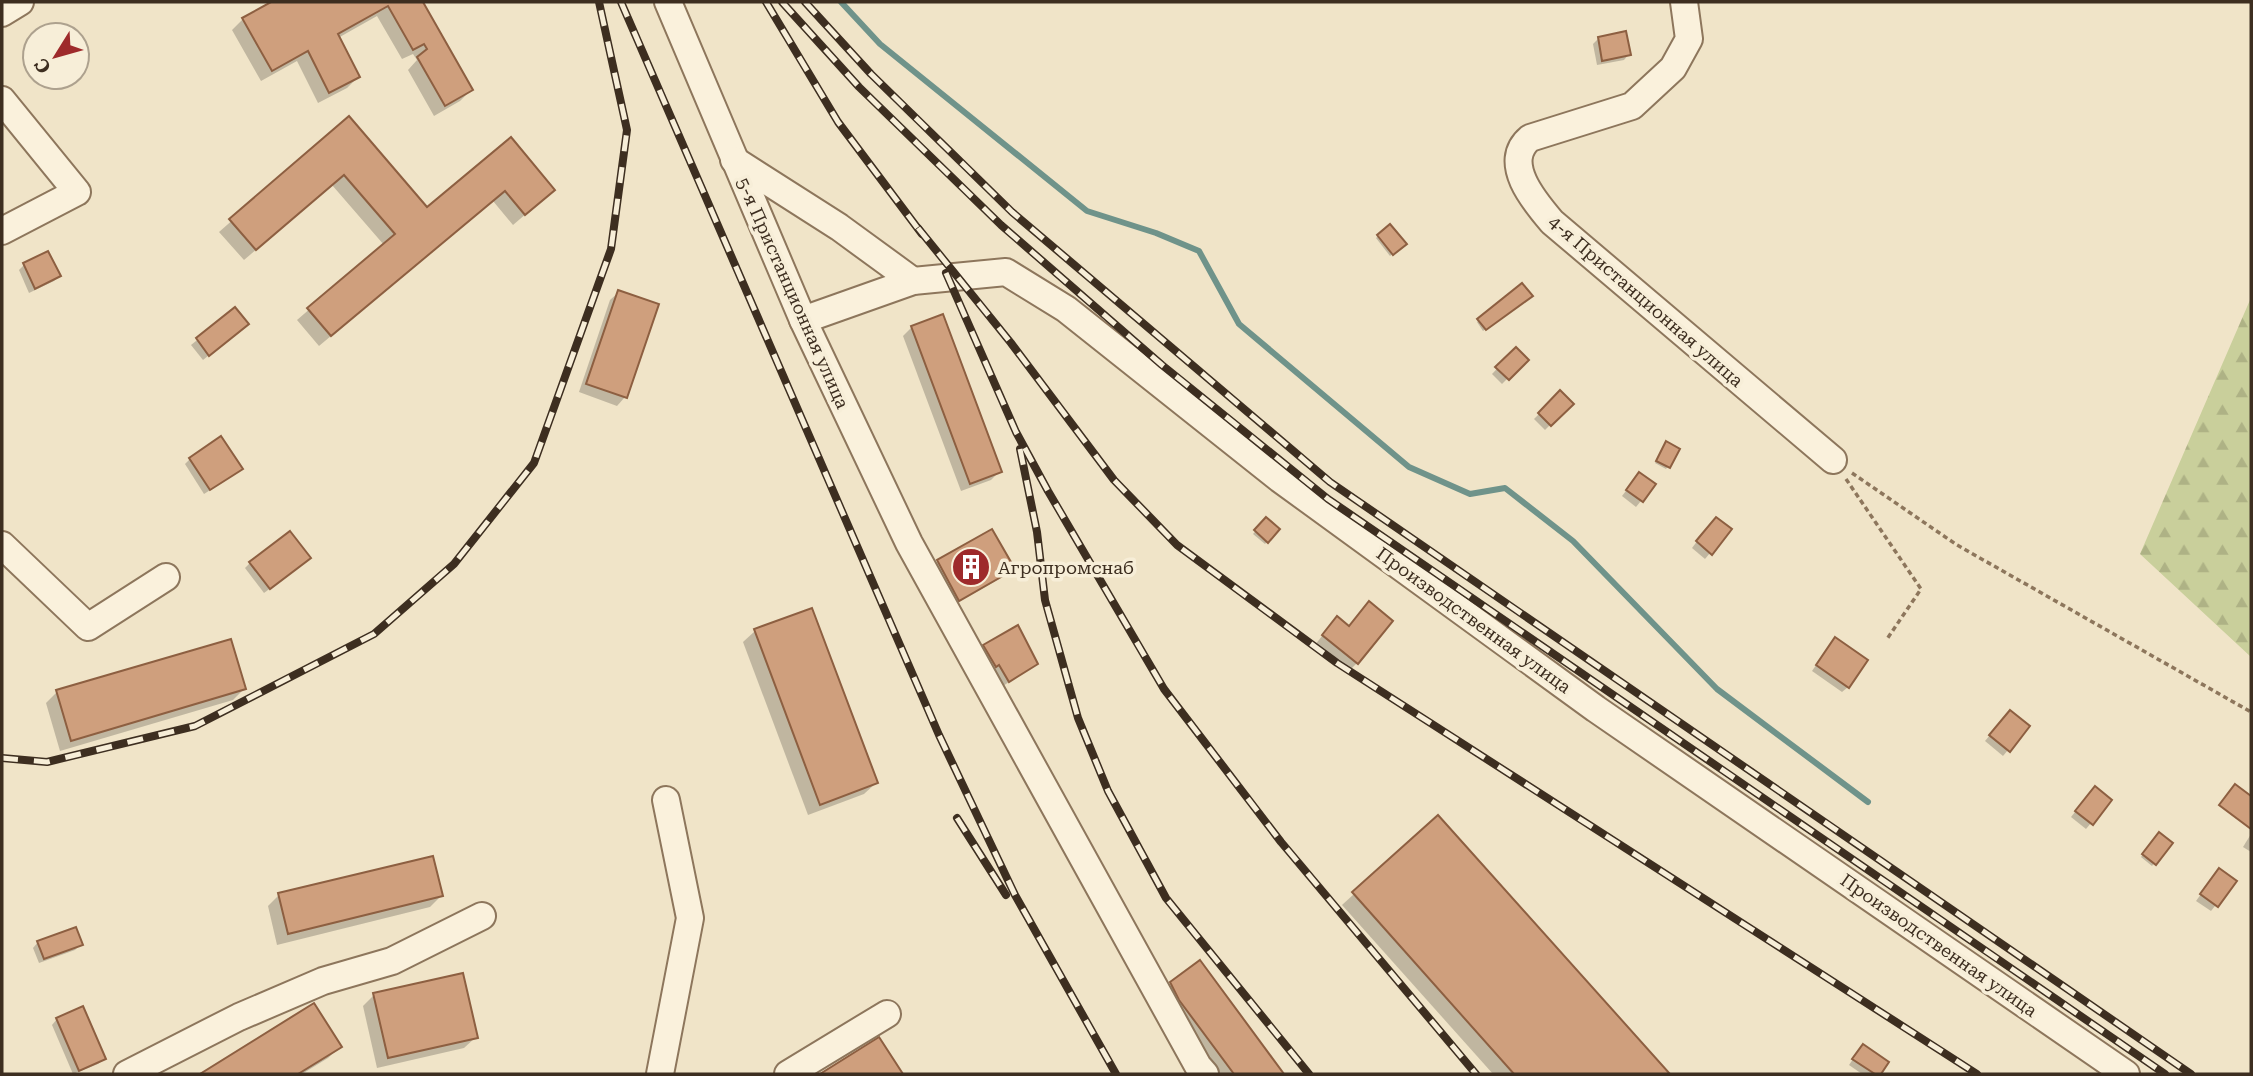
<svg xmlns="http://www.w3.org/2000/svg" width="2253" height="1076" viewBox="0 0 2253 1076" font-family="'Roboto Serif',serif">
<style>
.forest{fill:url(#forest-firs)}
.shadow{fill:#0003}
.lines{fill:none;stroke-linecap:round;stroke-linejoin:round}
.stream{stroke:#6f938a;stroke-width:6}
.building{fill:#cf9f7d;stroke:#8d5f41;stroke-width:2}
.minor-casing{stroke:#8d765c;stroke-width:30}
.path{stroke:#8d765c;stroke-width:3.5;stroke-dasharray:5 3.5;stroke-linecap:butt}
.minor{stroke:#faf1dc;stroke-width:26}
.rail-casing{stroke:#3d2e20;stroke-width:8}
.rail{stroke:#f7eed8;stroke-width:5;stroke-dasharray:16;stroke-linecap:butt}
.labels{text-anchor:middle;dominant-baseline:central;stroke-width:7;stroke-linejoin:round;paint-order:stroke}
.street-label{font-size:18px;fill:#3d2e20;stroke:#f7eed8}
.poi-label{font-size:18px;fill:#3d2e20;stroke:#f7eed8;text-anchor:start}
</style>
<defs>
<pattern id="forest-firs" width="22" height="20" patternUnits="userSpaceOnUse" patternTransform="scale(1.75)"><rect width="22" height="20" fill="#c9cf9b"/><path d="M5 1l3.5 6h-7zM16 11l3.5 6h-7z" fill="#aeb285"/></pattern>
</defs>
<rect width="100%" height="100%" fill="#f0e4c8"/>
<path class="forest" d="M2251,291V657L2140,554L2250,300Z"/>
<g class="shadow">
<path d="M274,2H421L471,90L460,101L434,116L408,70L417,60L413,54L402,59L377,16L338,38L358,77L347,88L318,103L297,61L261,81L232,30L243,19Z"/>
<path d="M1599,38L1629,54L1624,60L1597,65L1593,44Z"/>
<path d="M349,118L427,209L510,140L541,201L513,225L493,201L319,346L297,320L384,245L332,185L244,260L219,232Z"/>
<path d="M1390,226L1404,244L1390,256L1376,238Z"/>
<path d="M47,254L59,276L54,281L29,293L19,270L24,265Z"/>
<path d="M1522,285L1528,298L1483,331L1477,322Z"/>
<path d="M619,292L625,397L617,406L579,392L610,300Z"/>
<path d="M235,310L241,329L203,360L191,345Z"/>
<path d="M912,327L1000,471L991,480L961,491L903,336Z"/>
<path d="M1516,349L1526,360L1502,384L1492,374Z"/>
<path d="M1560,393L1571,404L1545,430L1534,419Z"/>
<path d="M1664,445L1678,449L1666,469L1655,463Z"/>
<path d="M190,459L235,474L204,494L185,464Z"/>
<path d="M1639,474L1654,485L1636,507L1622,496Z"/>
<path d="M1266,519L1278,529L1265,544L1253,534Z"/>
<path d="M1710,524V553L1705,559L1692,548Z"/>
<path d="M991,531L1013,569L1008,574L953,605L932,567L938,562Z"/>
<path d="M250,563H304L264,593L245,568Z"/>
<path d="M811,610L876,783L864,794L808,815L743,642L755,631Z"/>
<path d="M1329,627L1357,663L1349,671L1315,645Z"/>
<path d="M1830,645L1848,687L1842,692L1812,671Z"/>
<path d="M985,647L1036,664L1003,686L979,652Z"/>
<path d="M244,689L233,700L60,751L46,703L57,692Z"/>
<path d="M2005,717L2008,750L2003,756L1985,741Z"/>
<path d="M2089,794L2091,823L2086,829L2071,817Z"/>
<path d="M1438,817L1668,1074H1493L1342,905Z"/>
<path d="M2160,834L2171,843L2152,866L2141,857Z"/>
<path d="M2251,834V852L2243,847Z"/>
<path d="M2214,876L2235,881L2211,911L2196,901Z"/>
<path d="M279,895L441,896L430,907L277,945L268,906Z"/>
<path d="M38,942L81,944L75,950L39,963L33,948Z"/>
<path d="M1199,962L1282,1074H1215L1159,995Z"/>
<path d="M374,995L476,1037L464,1048L377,1068L363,1006Z"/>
<path d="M314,1005L340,1047L328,1058L302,1074H203Z"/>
<path d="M57,1019L104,1059L98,1064L73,1074L52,1025Z"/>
<path d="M1858,1052L1887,1063L1879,1074H1862L1849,1065Z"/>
</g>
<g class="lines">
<path class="stream" d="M841,2L880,44L1087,211L1156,233L1199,251L1239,324L1409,467L1470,494L1505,488L1573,541L1717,689L1868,802"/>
</g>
<g class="building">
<path d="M271,2H423L473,90L445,106L417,57L427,49L424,44L413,50L388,6L338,34L360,77L329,93L308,51L272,71L242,18Z"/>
<path d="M1626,31L1631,55L1602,61L1598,37Z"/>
<path d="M349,116L427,207L511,137L555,190L525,215L505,191L331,336L307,308L395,234L344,175L256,250L229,219Z"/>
<path d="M1390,224L1407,244L1393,255L1377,235Z"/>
<path d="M48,251L61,276L35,289L23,263Z"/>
<path d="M1522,283L1533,296L1486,330L1477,319Z"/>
<path d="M618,290L659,304L627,398L586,384Z"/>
<path d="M235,307L249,324L209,356L196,338Z"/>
<path d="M943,314L1002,472L970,484L911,326Z"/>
<path d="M1516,347L1529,360L1509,380L1495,367Z"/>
<path d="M1560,390L1574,404L1551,426L1538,413Z"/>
<path d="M221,436L243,469L210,490L189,458Z"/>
<path d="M1666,441L1680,449L1670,468L1656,461Z"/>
<path d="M1639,472L1656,484L1643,502L1626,490Z"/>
<path d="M1266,517L1280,529L1268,543L1254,530Z"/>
<path d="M1716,517L1732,529L1712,555L1696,541Z"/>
<path d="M992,529L1015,569L959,601L937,560Z"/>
<path d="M290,531L311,558L270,589L249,562Z"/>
<path d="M1369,601L1393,621L1358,664L1322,635L1337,616L1349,626Z"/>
<path d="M812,608L878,783L820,805L754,629Z"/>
<path d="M1018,625L1038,664L1009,682L999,665L996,667L983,645Z"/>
<path d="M1835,637L1868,660L1849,688L1816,665Z"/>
<path d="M231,639L246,689L71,741L56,690Z"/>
<path d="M2010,710L2030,726L2010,752L1989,735Z"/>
<path d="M2235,784L2251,796V829L2219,805Z"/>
<path d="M2095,786L2112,800L2093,825L2075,811Z"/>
<path d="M1438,815L1670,1074H1514L1352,892Z"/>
<path d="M2159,832L2173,843L2156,865L2142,854Z"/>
<path d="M433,856L443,896L288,934L278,893Z"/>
<path d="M2219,868L2237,881L2218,907L2200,894Z"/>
<path d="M76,927L83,945L44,959L37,941Z"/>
<path d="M1200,960L1284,1074H1234L1179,1000L1170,982Z"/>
<path d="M463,973L478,1038L388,1058L373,993Z"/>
<path d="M314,1003L342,1047L298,1074H200Z"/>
<path d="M83,1006L106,1059L79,1071L56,1018Z"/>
<path d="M879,1037L903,1074H820Z"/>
<path d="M1863,1044L1889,1062L1881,1074H1875L1852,1059Z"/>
</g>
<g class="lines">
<defs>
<g id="minor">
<path d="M668,2L803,320L909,543L1198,1066L1205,1074"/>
<path d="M1684,2L1689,39L1673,68L1632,106L1530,138C1501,162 1534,201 1552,222L1833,460"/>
<path d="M2,13L20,2"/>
<path d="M2,100L77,192L2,231"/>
<path d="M734,160L839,227L913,281"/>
<path d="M803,320L913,281L1006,272L1066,309L1280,479L1596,709L2126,1074"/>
<path d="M2,545L88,627L166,577"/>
<path d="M127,1074L239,1017L323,981L392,961L482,916"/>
<path d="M660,1074L690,918L666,800"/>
<path d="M788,1074L887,1014"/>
</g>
</defs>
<use href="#minor" class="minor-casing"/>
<g class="path">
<path d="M1852,473L1957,545L2251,712"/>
<path d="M1846,479L1921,589L1887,639"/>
</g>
<use href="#minor" class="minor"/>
<defs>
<g id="rail">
<path d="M621,2L939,735L1015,895L1116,1074"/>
<path d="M766,2L838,122L922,234"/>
<path d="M782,2L859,87L1001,225L1162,365L1328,499L2165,1074"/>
<path d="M805,2L871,74L1012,212L1330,482L2191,1074"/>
<path d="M918,228L1011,343L1114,480L1177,545L1337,663L1977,1074"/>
<path d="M946,273L1016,432L1048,491L1164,689L1281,842L1476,1074"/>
<path d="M1020,449L1037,532L1045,600L1078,718L1108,791L1166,898L1309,1074"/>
<path d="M2,758L47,762L195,726L374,634L454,564L534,463L611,249L627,130L599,2"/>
<path d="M957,818L1006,895"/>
</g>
</defs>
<use href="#rail" class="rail-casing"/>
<use href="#rail" class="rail"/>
</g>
<defs>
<symbol id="building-disc" viewBox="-11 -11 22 22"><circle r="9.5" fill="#9e2a2b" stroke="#f7eed8"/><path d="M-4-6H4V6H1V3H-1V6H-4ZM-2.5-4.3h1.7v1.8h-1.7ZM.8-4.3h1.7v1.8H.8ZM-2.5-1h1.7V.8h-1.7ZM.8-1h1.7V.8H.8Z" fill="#fff"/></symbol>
</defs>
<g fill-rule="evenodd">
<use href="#building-disc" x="949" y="545" width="44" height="44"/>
</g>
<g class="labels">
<g class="street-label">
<text transform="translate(793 293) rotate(66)">5-я Пристанционная улица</text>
<text transform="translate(1646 301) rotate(41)">4-я Пристанционная улица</text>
<text transform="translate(1474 620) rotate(36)">Производственная улица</text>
<text transform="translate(1939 945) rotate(35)">Производственная улица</text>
</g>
<g class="poi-label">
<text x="998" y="567">Агропромснаб</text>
</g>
</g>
<rect width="2253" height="1076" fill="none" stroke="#3d2e20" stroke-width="7"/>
<g transform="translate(56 56) rotate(233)"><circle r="33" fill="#f7eed8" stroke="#ada18e" stroke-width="2"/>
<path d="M0-5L12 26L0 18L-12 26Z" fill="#9e2a2b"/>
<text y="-10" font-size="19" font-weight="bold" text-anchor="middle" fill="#3d2e20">С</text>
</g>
</svg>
